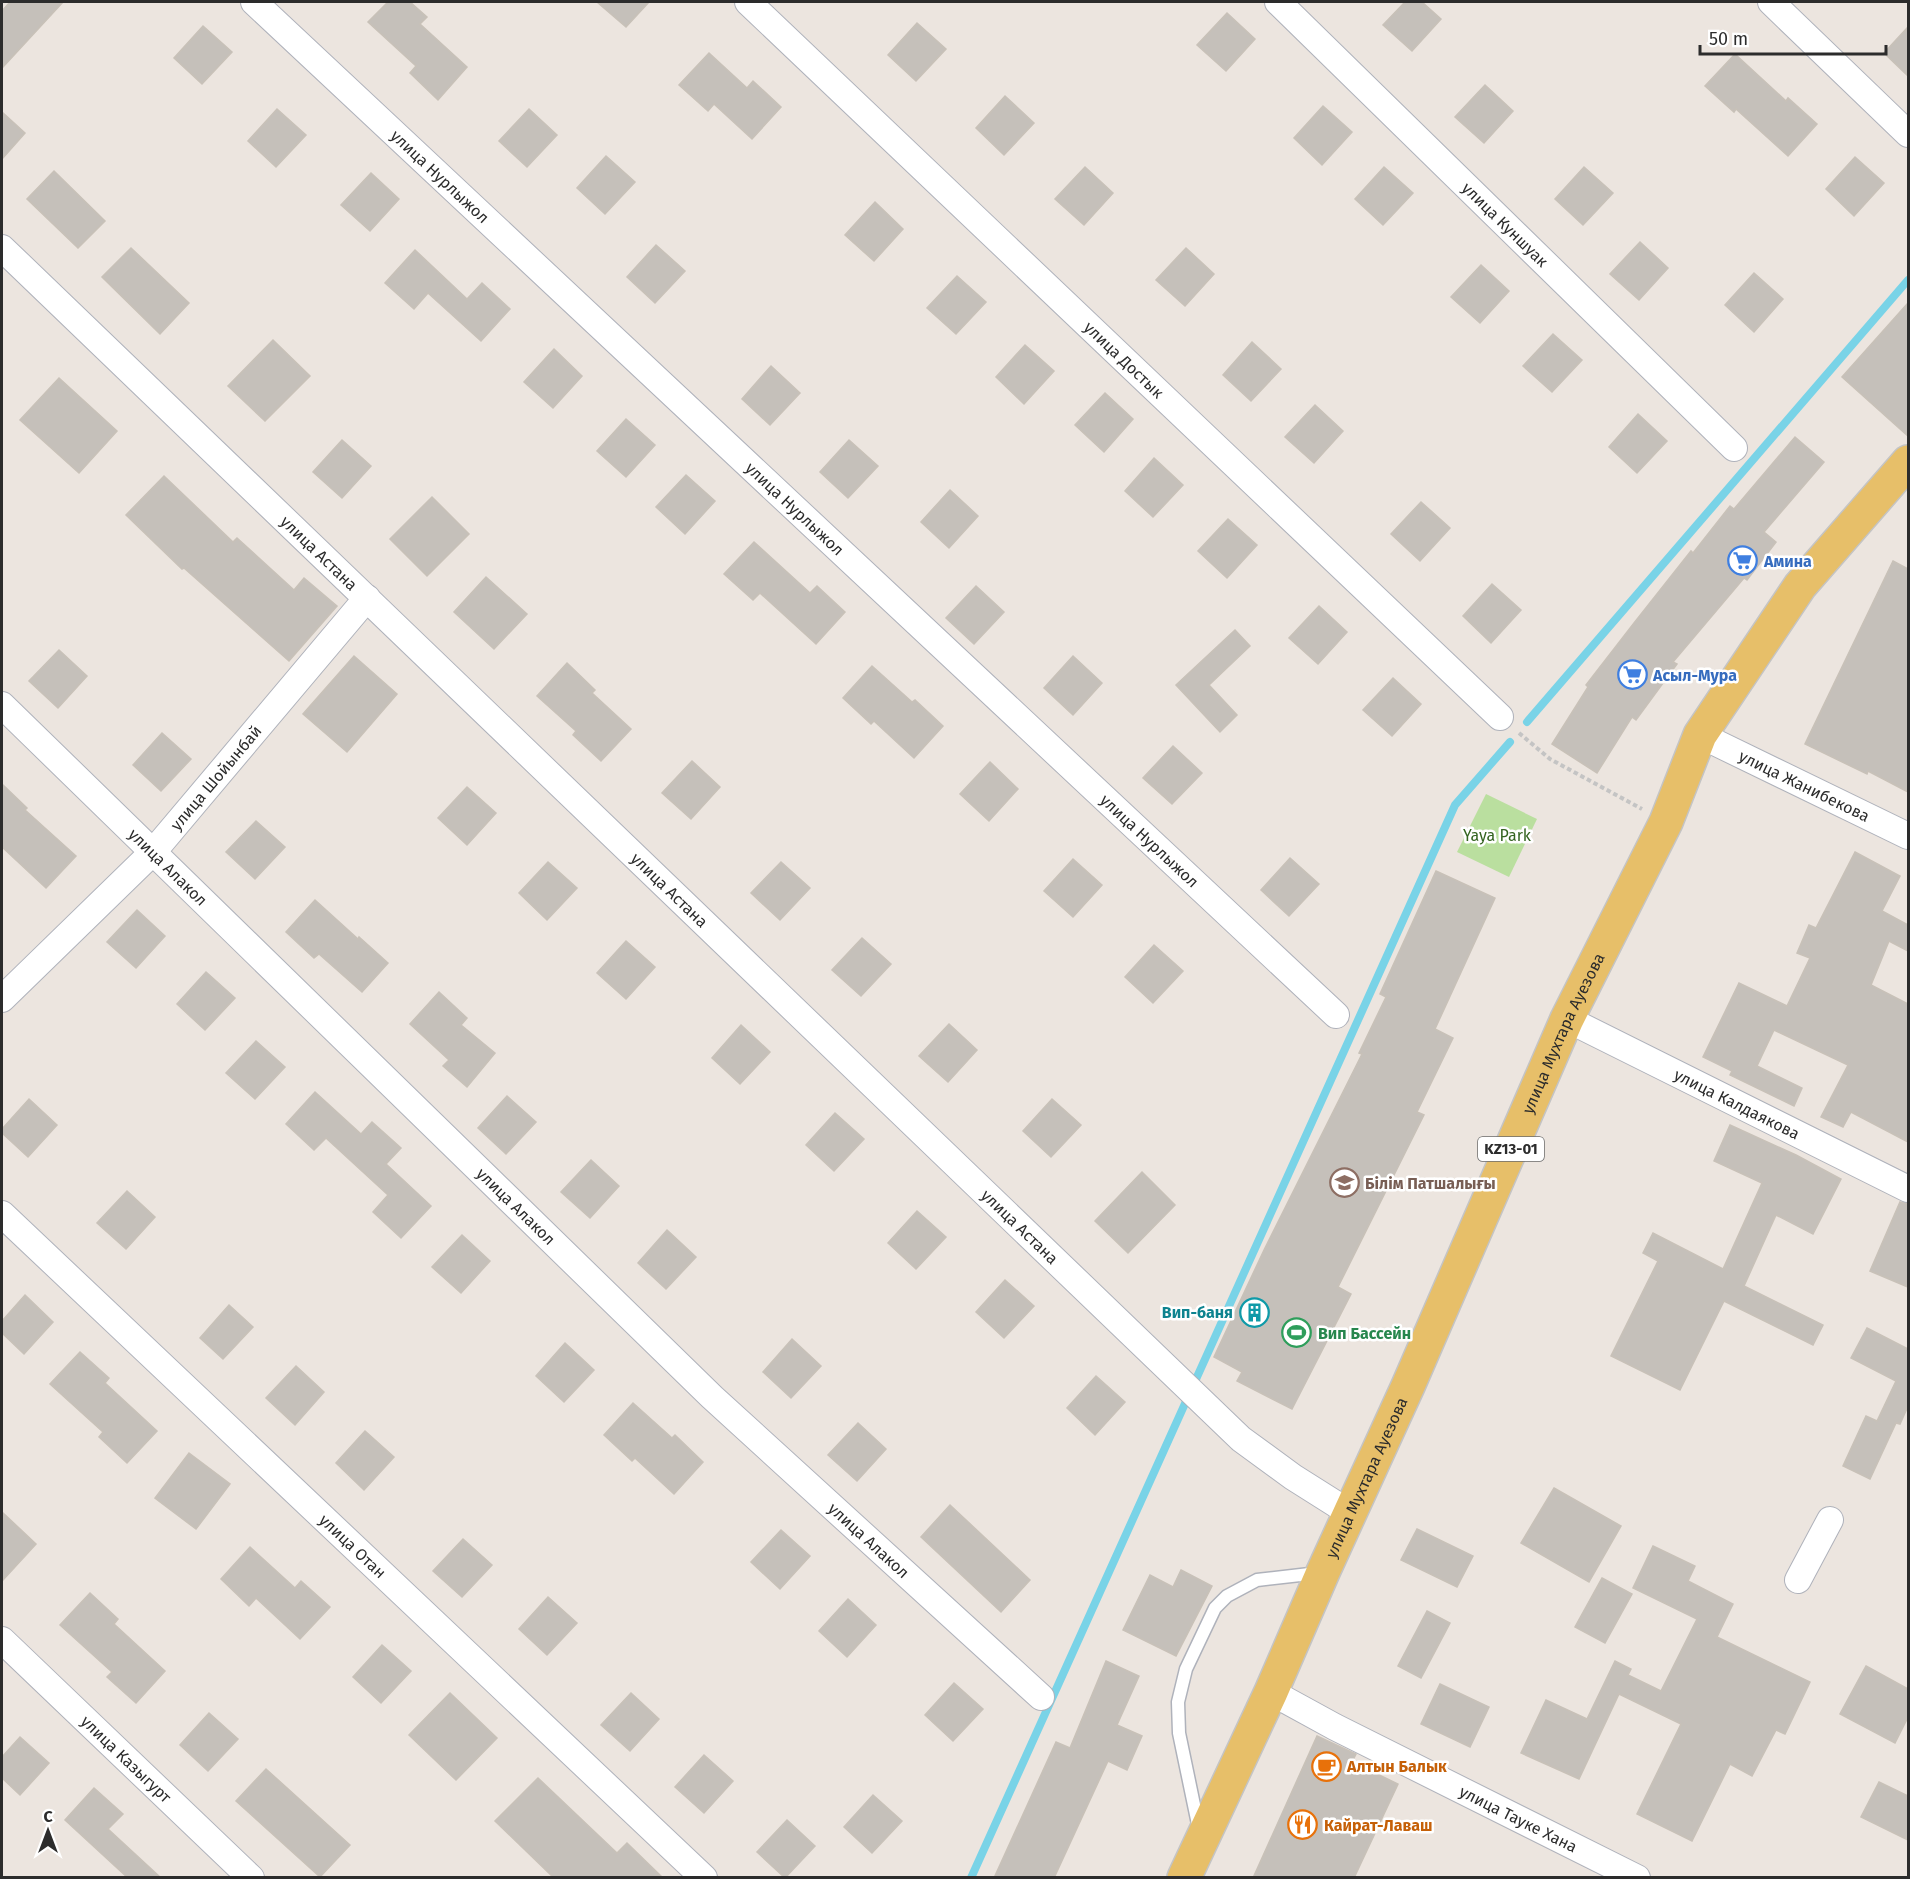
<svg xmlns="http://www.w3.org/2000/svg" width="1910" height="1879" viewBox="0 0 1910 1879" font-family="'Fira Sans',sans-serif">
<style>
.green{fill:#badf9f}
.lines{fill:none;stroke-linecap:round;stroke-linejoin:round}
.stream{stroke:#79d3e7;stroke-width:8}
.building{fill:#c5c0ba;stroke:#c8c1b8;stroke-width:1.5}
.service-casing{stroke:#afb2bb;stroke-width:15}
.minor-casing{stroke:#afb2bb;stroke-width:28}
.primary-casing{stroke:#c4c4c4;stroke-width:36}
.path{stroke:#c4c4c4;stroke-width:4;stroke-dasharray:4.5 3;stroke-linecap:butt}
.service{stroke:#fff;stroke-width:12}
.minor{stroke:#fff;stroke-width:26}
.primary{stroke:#e7bf69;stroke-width:33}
.labels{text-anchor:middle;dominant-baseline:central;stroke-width:5;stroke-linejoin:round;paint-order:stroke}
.shield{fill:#fff;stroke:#6b6b6b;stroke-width:1.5}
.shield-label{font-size:15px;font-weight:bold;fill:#2c2c2c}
.street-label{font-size:16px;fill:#2c2c2c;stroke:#fff}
.shop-label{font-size:16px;font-weight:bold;fill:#366cbe;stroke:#fff;text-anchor:start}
.park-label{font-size:16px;fill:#346420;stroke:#fff}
.education-label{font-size:16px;font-weight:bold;fill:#785e54;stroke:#fff;text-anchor:start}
.culture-label{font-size:16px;font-weight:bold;fill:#0d838f;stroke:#fff;text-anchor:end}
.leisure-label{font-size:16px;font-weight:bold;fill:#27864d;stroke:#fff;text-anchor:start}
.food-label{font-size:16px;font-weight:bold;fill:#c56008;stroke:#fff;text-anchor:start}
</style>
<rect width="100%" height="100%" fill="#ece5df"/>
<path class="green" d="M1486,794L1537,819L1509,877L1457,852Z"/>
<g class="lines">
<g class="stream">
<path d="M1527,722L1908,280"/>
<path d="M971,1878L1455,805L1510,742"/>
</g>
</g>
<g class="building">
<path d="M10,2H63L2,68V11Z"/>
<path d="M388,2H410L427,17L420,24L467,67L438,100L410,73L416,66L368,22Z"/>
<path d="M597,2H649L626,27Z"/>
<path d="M1405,2H1422L1441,19L1412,51L1383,25Z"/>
<path d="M1227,13L1255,39L1226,71L1197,45Z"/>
<path d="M917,23L946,49L916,81L888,55Z"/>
<path d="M203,26L232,52L202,84L174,58Z"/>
<path d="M1908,27V76L1884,53Z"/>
<path d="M709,53L747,88L753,81L781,107L752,139L714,104L708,111L679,85Z"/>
<path d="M1735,54L1786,101L1788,98L1817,124L1788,156L1736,109L1734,112L1705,86Z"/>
<path d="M1485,85L1513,111L1484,143L1455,117Z"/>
<path d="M1005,96L1034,123L1004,155L976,128Z"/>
<path d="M1323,106L1352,132L1322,165L1294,138Z"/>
<path d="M277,109L306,135L276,167L248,141Z"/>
<path d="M529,109L557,135L527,167L499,141Z"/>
<path d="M2,112L25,133L2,159Z"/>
<path d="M606,156L635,182L605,214L577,188Z"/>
<path d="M1855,157L1884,183L1854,216L1826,189Z"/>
<path d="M1085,167L1113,193L1084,225L1055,199Z"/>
<path d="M1384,167L1413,193L1383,225L1355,199Z"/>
<path d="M1584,167L1613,193L1583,225L1555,199Z"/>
<path d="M54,171L105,221L78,248L27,199Z"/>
<path d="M371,173L399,199L370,231L341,205Z"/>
<path d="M875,202L903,229L874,261L845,235Z"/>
<path d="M1640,242L1668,268L1639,300L1610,274Z"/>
<path d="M656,245L685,271L655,303L627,277Z"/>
<path d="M131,248L189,303L160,334L102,277Z"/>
<path d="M1186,248L1214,274L1185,306L1156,280Z"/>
<path d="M415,250L467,299L482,283L510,309L481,341L428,293L414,309L385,283Z"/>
<path d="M1481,265L1509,291L1480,323L1451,297Z"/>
<path d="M1754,273L1783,299L1754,332L1725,305Z"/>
<path d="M957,276L986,302L956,334L927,308Z"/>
<path d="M1908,303V436L1842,377Z"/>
<path d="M1553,334L1582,360L1552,392L1523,366Z"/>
<path d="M273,340L310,376L265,421L228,386Z"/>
<path d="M1252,342L1281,369L1251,401L1223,375Z"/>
<path d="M1025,345L1054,371L1024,404L996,377Z"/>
<path d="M554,349L582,376L553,408L524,382Z"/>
<path d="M771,366L800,393L770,425L742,399Z"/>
<path d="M59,378L117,431L79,473L20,420Z"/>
<path d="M1105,393L1133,419L1104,452L1075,425Z"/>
<path d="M1315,405L1343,431L1314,463L1285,437Z"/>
<path d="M1638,414L1667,441L1637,473L1609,447Z"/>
<path d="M626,419L655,445L626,477L597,451Z"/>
<path d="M1795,437L1824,462L1764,532L1776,542L1747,580L1744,578L1673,662L1677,664L1636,720L1632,717L1597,773L1552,744L1588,687L1586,685L1634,623L1691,551L1693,553L1730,506L1734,509Z"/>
<path d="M342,440L371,466L342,498L313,472Z"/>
<path d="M849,440L878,466L848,498L820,472Z"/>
<path d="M1154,458L1183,485L1153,517L1125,491Z"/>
<path d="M686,475L715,501L685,534L656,507Z"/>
<path d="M164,476L233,542L237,538L294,590L304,578L337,606L289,661L184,568L182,569L126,515Z"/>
<path d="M950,490L978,516L949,548L921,522Z"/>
<path d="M432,497L469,534L427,576L390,539Z"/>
<path d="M1421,502L1450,528L1420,561L1391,534Z"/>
<path d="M1228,519L1257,545L1227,578L1198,551Z"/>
<path d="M754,542L810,593L817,586L845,612L816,644L760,593L753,600L724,574Z"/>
<path d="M1893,561L1908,569V792L1868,771L1867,774L1805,744Z"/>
<path d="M486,577L527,614L494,649L454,612Z"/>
<path d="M1492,584L1521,610L1491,643L1463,616Z"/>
<path d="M976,586L1004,612L974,644L946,618Z"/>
<path d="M1319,606L1347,632L1318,664L1289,638Z"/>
<path d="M1235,630L1250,646L1209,685L1237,715L1220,732L1176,685Z"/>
<path d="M59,650L87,676L58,708L29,681Z"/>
<path d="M354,656L397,694L347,752L303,714Z"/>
<path d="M1073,656L1102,683L1073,715L1044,688Z"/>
<path d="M567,663L595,690L592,693L631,729L601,761L573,735L576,731L537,696Z"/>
<path d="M872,666L912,702L915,700L943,726L914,758L874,721L871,724L843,698Z"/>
<path d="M1393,678L1421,704L1392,736L1363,710Z"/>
<path d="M162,733L191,759L161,791L133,765Z"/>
<path d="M1173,746L1202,773L1172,804L1143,778Z"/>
<path d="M692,761L720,787L691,819L662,793Z"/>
<path d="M990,762L1018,789L989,821L960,794Z"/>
<path d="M2,784L27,808L25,810L76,856L46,888L2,847Z"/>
<path d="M467,787L496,813L467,845L438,818Z"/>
<path d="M256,821L285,847L255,879L226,852Z"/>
<path d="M1855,852L1900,876L1882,911L1908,925V951L1889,941L1871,985L1908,1004V1142L1851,1112L1843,1127L1821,1117L1848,1065L1774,1030L1757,1066L1802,1088L1794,1106L1730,1075L1732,1071L1703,1057L1739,983L1787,1006L1810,958L1797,953L1809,925L1816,928Z"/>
<path d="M1290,858L1319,884L1289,916L1261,890Z"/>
<path d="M1073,859L1102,885L1073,917L1044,891Z"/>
<path d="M548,862L577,888L547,920L519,893Z"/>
<path d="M781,862L810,888L780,920L751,893Z"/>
<path d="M1436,871L1495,898L1435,1029L1453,1038L1417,1112L1424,1115L1338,1287L1351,1294L1292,1409L1237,1381L1242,1372L1214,1357L1264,1250L1362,1054L1359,1053L1386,997L1380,994Z"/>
<path d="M315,900L358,939L359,937L388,963L362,992L319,954L314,958L286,932Z"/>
<path d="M137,910L165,936L136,968L107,942Z"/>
<path d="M862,938L891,964L861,996L832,970Z"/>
<path d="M626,941L655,967L626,999L597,973Z"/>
<path d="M1154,945L1183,971L1153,1003L1125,977Z"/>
<path d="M206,972L235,998L205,1030L177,1004Z"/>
<path d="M439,992L467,1018L461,1025L495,1053L467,1087L443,1066L449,1060L410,1024Z"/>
<path d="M949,1024L977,1050L948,1082L919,1056Z"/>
<path d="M741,1025L770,1052L740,1084L712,1058Z"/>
<path d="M256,1041L285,1067L255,1099L226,1073Z"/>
<path d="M315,1092L361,1134L372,1122L401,1148L386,1164L431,1206L401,1238L373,1212L388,1195L326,1138L314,1150L286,1124Z"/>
<path d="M507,1096L536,1122L506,1154L478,1128Z"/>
<path d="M29,1099L57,1125L28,1157L2,1133V1129Z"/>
<path d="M1052,1099L1081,1125L1051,1157L1023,1131Z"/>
<path d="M835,1113L864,1139L834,1171L806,1145Z"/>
<path d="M1730,1125L1796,1155L1841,1179L1813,1234L1776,1215L1744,1286L1823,1325L1813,1345L1724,1301L1680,1390L1611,1356L1658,1261L1643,1253L1653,1233L1723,1269L1762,1183L1714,1161Z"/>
<path d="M591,1160L619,1186L590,1218L561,1192Z"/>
<path d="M1142,1172L1175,1205L1128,1253L1095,1221Z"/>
<path d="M127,1191L155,1217L126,1249L97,1223Z"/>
<path d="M1900,1202L1908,1204V1287L1870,1271Z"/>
<path d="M917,1211L946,1237L916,1269L888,1243Z"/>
<path d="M667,1230L696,1257L666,1289L638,1263Z"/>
<path d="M462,1235L490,1261L461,1293L432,1267Z"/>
<path d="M1005,1280L1034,1306L1004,1338L976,1312Z"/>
<path d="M25,1295L53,1322L24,1354L2,1333V1321Z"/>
<path d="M229,1305L253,1327L223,1359L200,1338Z"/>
<path d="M1867,1328L1908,1349V1406L1900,1424L1896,1423L1870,1479L1843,1466L1866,1416L1877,1421L1896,1381L1851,1358Z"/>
<path d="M792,1339L821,1366L791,1398L763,1372Z"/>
<path d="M565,1343L594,1370L564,1402L536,1376Z"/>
<path d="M80,1352L109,1378L105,1383L157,1431L127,1463L99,1437L103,1432L50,1384Z"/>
<path d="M296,1366L324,1392L295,1425L266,1398Z"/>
<path d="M1096,1376L1125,1402L1095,1435L1067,1408Z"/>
<path d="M633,1403L672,1438L675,1435L703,1462L674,1494L635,1458L632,1461L604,1435Z"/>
<path d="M858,1423L886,1449L857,1481L828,1455Z"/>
<path d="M365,1431L394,1457L364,1490L336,1463Z"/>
<path d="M189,1453L230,1484L196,1529L155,1498Z"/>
<path d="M1554,1488L1621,1526L1589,1582L1521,1543Z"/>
<path d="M950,1505L1030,1580L1001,1612L921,1537Z"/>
<path d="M2,1512L36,1544L2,1581Z"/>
<path d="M1417,1529L1473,1556L1457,1587L1401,1560Z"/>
<path d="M781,1530L810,1556L780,1589L751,1562Z"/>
<path d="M463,1539L492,1565L462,1597L433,1571Z"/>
<path d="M1653,1546L1695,1566L1688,1581L1733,1604L1717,1637L1810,1682L1785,1734L1776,1730L1752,1776L1730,1764L1692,1841L1637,1814L1681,1724L1619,1694L1579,1779L1521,1753L1546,1700L1587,1719L1615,1661L1631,1669L1628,1675L1661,1691L1697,1619L1633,1588Z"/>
<path d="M250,1547L295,1588L301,1581L330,1607L300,1639L256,1598L249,1606L221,1579Z"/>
<path d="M1181,1570L1212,1586L1176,1656L1123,1630L1150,1575L1173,1587Z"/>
<path d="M1602,1578L1632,1594L1605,1643L1575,1627Z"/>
<path d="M90,1593L118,1619L114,1624L165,1671L136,1703L107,1677L112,1672L60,1625Z"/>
<path d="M548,1597L577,1623L547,1655L519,1629Z"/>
<path d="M848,1599L876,1625L847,1657L819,1631Z"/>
<path d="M1427,1611L1450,1623L1421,1678L1398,1666Z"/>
<path d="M382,1645L411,1671L381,1703L353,1677Z"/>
<path d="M1106,1661L1139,1676L1117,1725L1142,1736L1127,1770L1108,1761L1054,1878H994L1056,1742L1070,1748Z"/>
<path d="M1866,1666L1908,1689V1717L1895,1743L1840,1714Z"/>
<path d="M954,1683L983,1709L953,1741L925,1715Z"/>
<path d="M1440,1684L1489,1707L1470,1747L1421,1724Z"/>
<path d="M450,1693L497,1738L456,1780L409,1735Z"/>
<path d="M631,1693L659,1719L630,1751L601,1725Z"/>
<path d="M209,1713L238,1739L208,1771L180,1745Z"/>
<path d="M1317,1736L1356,1754L1352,1762L1398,1784L1354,1878H1253Z"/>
<path d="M20,1737L49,1763L20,1795L2,1778V1757Z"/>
<path d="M704,1755L733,1781L704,1813L675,1787Z"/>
<path d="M266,1769L350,1845L320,1877L236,1801Z"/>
<path d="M538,1778L617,1853L627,1843L663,1878H554L495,1821Z"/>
<path d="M1879,1782L1908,1796V1840L1861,1817Z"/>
<path d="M94,1788L123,1814L108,1829L161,1878H128L65,1820Z"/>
<path d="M873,1795L902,1821L872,1853L844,1827Z"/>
<path d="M787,1820L815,1846L785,1878L757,1852Z"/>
</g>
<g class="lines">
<defs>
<path id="service" d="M1199,1829L1179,1733L1178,1702L1186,1669L1215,1608L1227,1596L1257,1580L1318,1573"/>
<g id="minor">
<path id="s1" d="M254,2L1336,1015"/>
<path id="s2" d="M748,2L1500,717"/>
<path id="s3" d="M1278,2L1734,448"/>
<path d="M1771,2L1908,134"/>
<path id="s4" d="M2,248L1241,1439L1293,1477L1350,1513"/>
<path id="s5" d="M2,705L712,1397L1041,1697"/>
<path id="s6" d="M1700,735L1908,836"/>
<path id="s7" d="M2,999L153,852L367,598"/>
<path id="s8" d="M1567,1019L1908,1189"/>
<path id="s9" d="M2,1214L704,1878"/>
<path d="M1798,1580L1830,1520"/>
<path id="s10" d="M2,1640L251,1878"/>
<path id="s11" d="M1271,1692L1335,1727L1637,1878"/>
</g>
<g id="primary">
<path id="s12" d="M1184,1878L1271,1692L1323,1572L1408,1386L1567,1019L1666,822L1700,735L1800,586L1908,462"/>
</g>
</defs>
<use href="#service" class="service-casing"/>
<use href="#minor" class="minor-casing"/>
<use href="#primary" class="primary-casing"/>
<path class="path" d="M1519,733L1550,759L1642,809"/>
<use href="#service" class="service"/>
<use href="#minor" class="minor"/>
<use href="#primary" class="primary"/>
</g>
<defs>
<symbol id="supermarket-ring" viewBox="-11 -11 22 22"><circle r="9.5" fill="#fff" stroke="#3f7fe0" stroke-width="1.5"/><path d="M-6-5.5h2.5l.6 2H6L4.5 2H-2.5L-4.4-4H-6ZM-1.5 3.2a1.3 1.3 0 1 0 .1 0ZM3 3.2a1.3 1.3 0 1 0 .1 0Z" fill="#3f7fe0"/></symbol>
<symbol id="school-ring" viewBox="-11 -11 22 22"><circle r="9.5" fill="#fff" stroke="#8d6e63" stroke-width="1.5"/><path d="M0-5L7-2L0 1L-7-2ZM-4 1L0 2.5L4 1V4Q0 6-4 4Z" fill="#8d6e63"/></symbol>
<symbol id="building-ring" viewBox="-11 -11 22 22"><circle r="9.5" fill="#fff" stroke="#0f9aa8" stroke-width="1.5"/><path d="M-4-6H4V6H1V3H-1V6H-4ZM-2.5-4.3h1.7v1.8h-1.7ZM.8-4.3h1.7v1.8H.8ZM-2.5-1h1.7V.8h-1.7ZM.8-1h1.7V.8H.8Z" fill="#0f9aa8"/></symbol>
<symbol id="stadium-ring" viewBox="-11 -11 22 22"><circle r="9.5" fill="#fff" stroke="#2e9e5b" stroke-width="1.5"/><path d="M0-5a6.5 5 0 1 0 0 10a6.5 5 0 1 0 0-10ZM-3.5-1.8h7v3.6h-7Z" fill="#2e9e5b"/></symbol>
<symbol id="cafe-ring" viewBox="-11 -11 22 22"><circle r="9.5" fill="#fff" stroke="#e8710a" stroke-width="1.5"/><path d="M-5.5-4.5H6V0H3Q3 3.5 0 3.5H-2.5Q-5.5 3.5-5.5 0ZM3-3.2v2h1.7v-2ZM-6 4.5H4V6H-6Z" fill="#e8710a"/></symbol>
<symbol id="restaurant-ring" viewBox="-11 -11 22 22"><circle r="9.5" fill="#fff" stroke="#e8710a" stroke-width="1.5"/><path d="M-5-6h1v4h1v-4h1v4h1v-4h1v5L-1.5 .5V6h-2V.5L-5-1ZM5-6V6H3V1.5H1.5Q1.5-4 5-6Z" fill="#e8710a"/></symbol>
</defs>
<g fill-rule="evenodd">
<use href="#supermarket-ring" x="1726" y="544" width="33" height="33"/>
<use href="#supermarket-ring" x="1616" y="658" width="33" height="33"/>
<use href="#school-ring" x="1328" y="1166" width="33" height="33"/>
<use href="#building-ring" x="1238" y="1296" width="33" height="33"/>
<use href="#stadium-ring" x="1280" y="1316" width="33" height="33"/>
<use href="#cafe-ring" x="1310" y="1750" width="33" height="33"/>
<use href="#restaurant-ring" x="1286" y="1808" width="33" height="33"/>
</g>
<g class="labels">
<rect class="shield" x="1478" y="1137" width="66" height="24" rx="4.5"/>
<g class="shield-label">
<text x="1511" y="1149">KZ13-01</text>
</g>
<g class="street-label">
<text stroke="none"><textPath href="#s1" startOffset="255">улица Нурлыжол</textPath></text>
<text stroke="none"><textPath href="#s3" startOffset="318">улица Куншуак</textPath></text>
<text stroke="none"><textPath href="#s2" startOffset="519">улица Достык</textPath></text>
<text stroke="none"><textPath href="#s1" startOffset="741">улица Нурлыжол</textPath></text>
<text stroke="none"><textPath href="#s4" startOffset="440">улица Астана</textPath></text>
<text stroke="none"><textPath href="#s7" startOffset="308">улица Шойынбай</textPath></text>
<text stroke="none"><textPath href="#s6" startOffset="116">улица Жанибекова</textPath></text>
<text stroke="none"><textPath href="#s1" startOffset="1227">улица Нурлыжол</textPath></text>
<text stroke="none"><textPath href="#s5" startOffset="232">улица Алакол</textPath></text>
<text stroke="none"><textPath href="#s4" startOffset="926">улица Астана</textPath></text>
<text stroke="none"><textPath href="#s12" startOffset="926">улица Мухтара Ауезова</textPath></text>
<text stroke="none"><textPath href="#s8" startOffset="190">улица Калдаякова</textPath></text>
<text stroke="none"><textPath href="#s5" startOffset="718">улица Алакол</textPath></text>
<text stroke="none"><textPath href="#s4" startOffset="1412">улица Астана</textPath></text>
<text stroke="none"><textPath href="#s12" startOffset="440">улица Мухтара Ауезова</textPath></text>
<text stroke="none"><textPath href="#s5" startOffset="1204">улица Алакол</textPath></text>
<text stroke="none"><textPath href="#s9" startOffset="483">улица Отан</textPath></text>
<text stroke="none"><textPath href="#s10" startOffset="172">улица Казыгурт</textPath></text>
<text stroke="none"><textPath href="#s11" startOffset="278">улица Тауке Хана</textPath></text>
</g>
<g class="shop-label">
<text x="1764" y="561">Амина</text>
<text x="1653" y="675">Асыл-Мура</text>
</g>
<g class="park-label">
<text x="1497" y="835">Yaya Park</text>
</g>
<g class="education-label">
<text x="1365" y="1183">Білім Патшалығы</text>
</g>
<g class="culture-label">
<text x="1233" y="1312">Вип-баня</text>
</g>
<g class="leisure-label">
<text x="1318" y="1333">Вип Бассейн</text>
</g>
<g class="food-label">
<text x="1347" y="1766">Алтын Балык</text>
<text x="1324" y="1825">Кайрат-Лаваш</text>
</g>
</g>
<rect width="1910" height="1879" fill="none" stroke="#2c2c2c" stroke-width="6"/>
<g transform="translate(48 1831)" stroke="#ffffff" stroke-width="4.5" paint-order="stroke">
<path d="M0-4.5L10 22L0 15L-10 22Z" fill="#2c2c2c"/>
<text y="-9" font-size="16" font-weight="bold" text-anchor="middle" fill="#2c2c2c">С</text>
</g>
<path d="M1700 45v9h186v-9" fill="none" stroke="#2c2c2c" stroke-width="3"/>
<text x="1709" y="45" font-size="18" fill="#2c2c2c" stroke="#ffffff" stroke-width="4.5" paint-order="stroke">50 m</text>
</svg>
